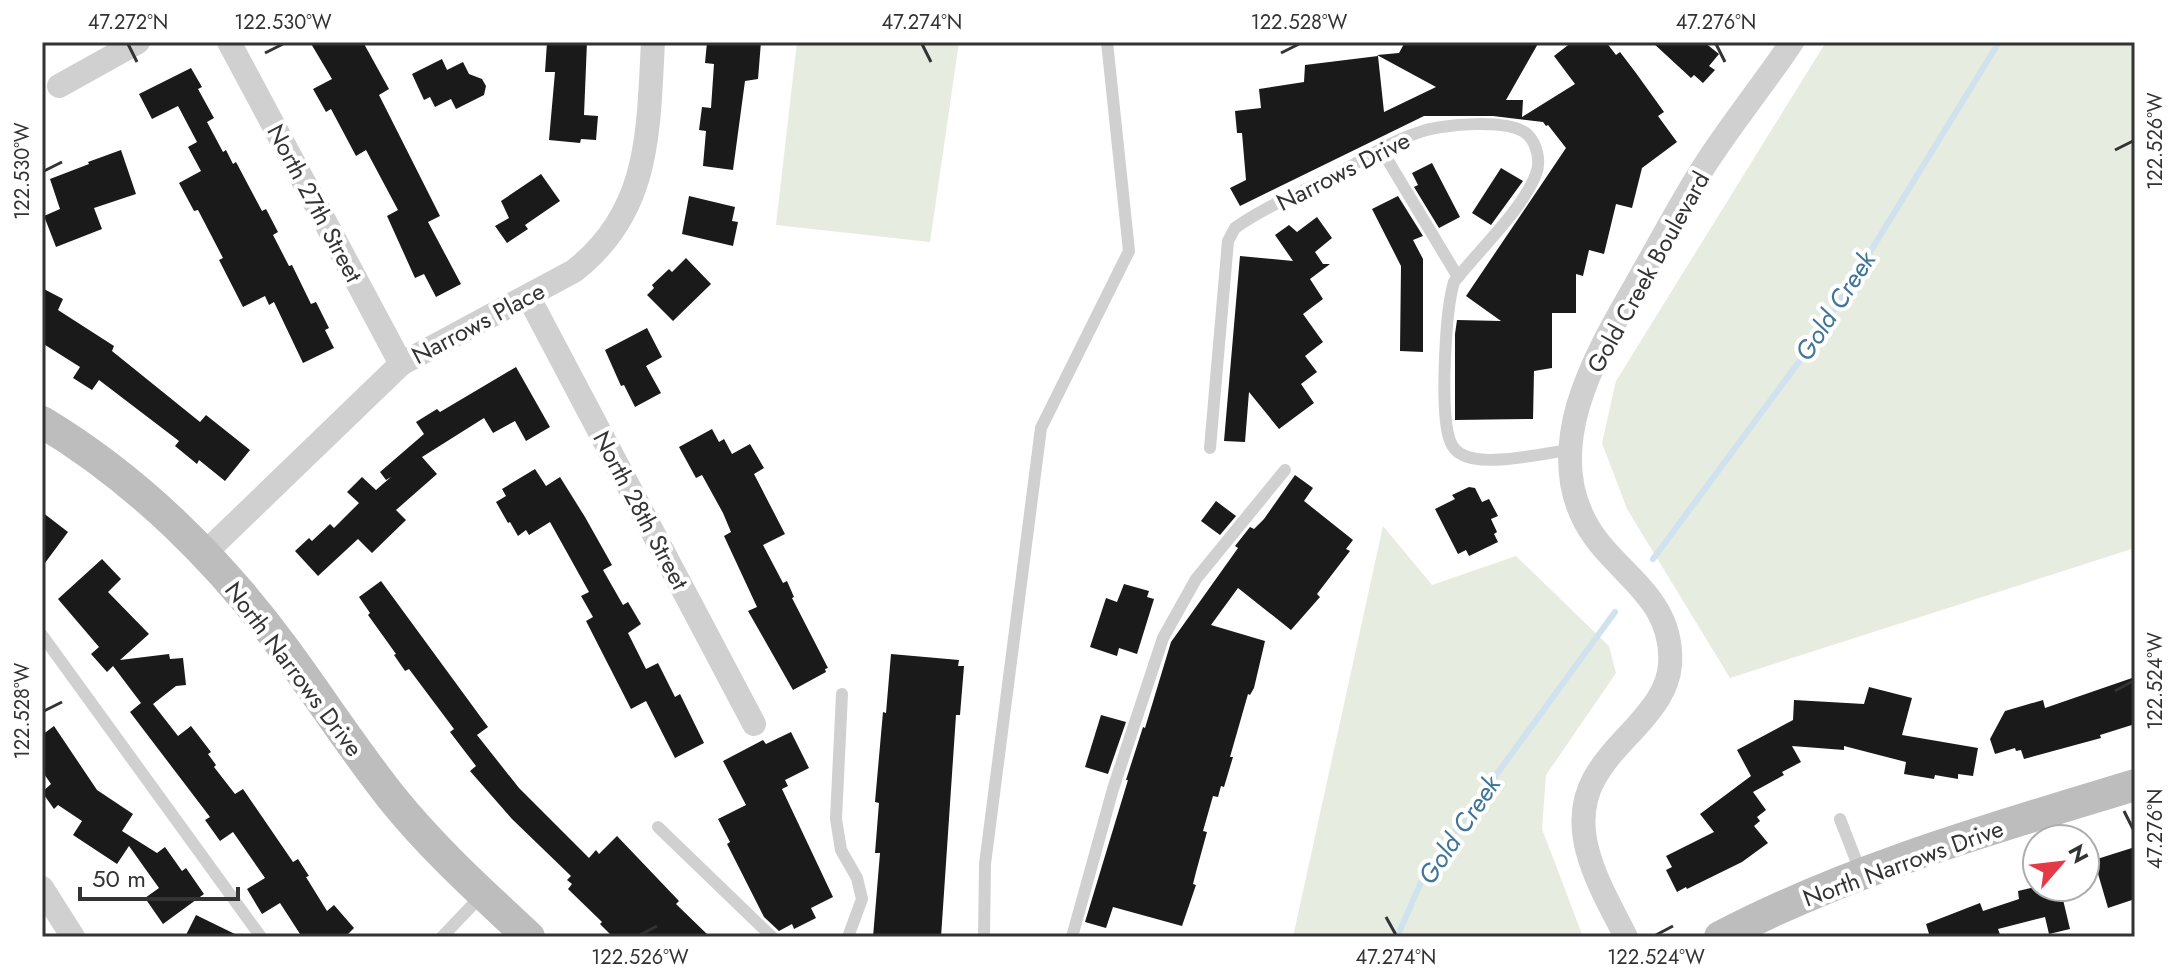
<svg xmlns="http://www.w3.org/2000/svg" width="2177" height="979" viewBox="0 0 2177 979" font-family="Jost,sans-serif">
<style>
.green{fill:#e6ecdf}
.lines{fill:none;stroke-linecap:round;stroke-linejoin:round}
.stream{stroke:#cfe2ee;stroke-width:6}
.building{fill:#1a1a1a}
.lane{stroke:#d0d0d0;stroke-width:12}
.street{stroke:#d0d0d0;stroke-width:24}
.secondary{stroke:#bdbdbd;stroke-width:32}
.ticks{fill:none;stroke:#333;stroke-width:3}
.labels{text-anchor:middle;dominant-baseline:central;stroke-width:8;stroke-linejoin:round;paint-order:stroke}
.street-label{font-size:24px;fill:#333;stroke:#fff}
.water-label{font-size:26px;font-style:italic;fill:#3f7597;stroke:#fff}
.neatline{fill:none;stroke:#333;stroke-width:3}
.ticks-label{font-size:20px;text-anchor:middle;fill:#333}
</style>
<rect width="100%" height="100%" fill="#fff"/>
<g class="green">
<path d="M797,42H959L930,242L776,225Z"/>
<path d="M1826,42H2135V548L1730,678L1627,509L1602,443L1616,381Z"/>
<path d="M1383,526L1432,585L1516,556L1609,646L1616,673L1546,775L1542,829L1583,937H1293Z"/>
</g>
<g class="lines">
<g class="stream">
<path d="M1653,559L1821,332L1999,42"/>
<path d="M1397,937L1426,871L1615,612"/>
</g>
</g>
<g class="building">
<path d="M310,42H363L389,89L379,95L440,216L428,222L461,284L436,297L424,274L415,278L387,216L398,210L366,150L356,156L331,109L326,112L313,89L332,79Z"/>
<path d="M547,42H587L584,115L598,116L596,140L581,139L580,143L549,140L555,72H545Z"/>
<path d="M707,42H761L758,79L745,81L733,170L703,166L706,131L699,130L702,107L711,108L714,64L705,63Z"/>
<path d="M1405,42H1539L1506,100H1523L1522,117L1575,84L1554,56L1572,42H1606L1616,55L1620,52L1636,73L1664,112L1658,116L1677,142L1642,168L1632,208L1616,204L1604,254L1589,250L1583,276L1576,274V313H1552V368L1534,371L1533,419L1455,420V334L1457,320L1501,321L1466,296L1566,148L1548,125L1546,126L1543,122L1493,116H1424L1240,206L1230,188L1246,180L1242,133H1237L1235,111L1261,108L1259,89L1304,82L1305,65L1378,56L1384,112L1436,87L1377,55L1399,53Z"/>
<path d="M1652,42H1704L1719,54L1709,66L1715,70L1703,83L1694,75L1691,78Z"/>
<path d="M442,59L447,70L463,62L469,74L482,79L486,86L484,95L456,109L451,99L435,107L430,97L424,100L412,74Z"/>
<path d="M191,68L202,87L198,89L214,118L207,122L223,152L226,150L233,164L236,162L262,211L266,209L278,232L273,235L289,266L292,265L311,304L316,302L329,328L325,330L334,348L303,363L274,302L269,305L265,296L243,307L219,260L223,258L198,210L194,211L179,183L201,171L188,147L197,142L178,106L152,119L139,94Z"/>
<path d="M121,150L136,194L94,208L102,229L56,247L44,216L60,209L50,179L89,164L88,162Z"/>
<path d="M1432,163L1460,217L1439,228L1414,187L1418,185L1412,173Z"/>
<path d="M1501,168L1523,181L1491,225L1472,213Z"/>
<path d="M541,174L560,201L525,225L528,229L507,243L495,226L509,218L501,201Z"/>
<path d="M689,196L735,207L732,221L738,222L733,246L682,234Z"/>
<path d="M1398,196L1423,236L1413,240L1423,259V352L1400,351L1401,266L1372,209Z"/>
<path d="M1317,217L1332,238L1315,252L1323,264H1330L1310,279L1323,299L1303,314L1323,342L1305,356L1317,372L1301,384L1314,403L1279,429L1249,392L1245,442L1224,441L1240,256L1293,261L1275,235L1289,225L1297,232Z"/>
<path d="M686,258L711,284L673,321L647,295L654,288L652,285L669,269L672,272Z"/>
<path d="M42,288L63,299L58,310L114,346L112,351L200,422L206,415L250,450L225,481L199,460L197,464L175,446L179,441L99,380L92,390L73,378L80,367L42,343Z"/>
<path d="M647,328L662,357L646,366L661,393L635,407L624,385L621,386L605,350Z"/>
<path d="M516,367L550,427L526,441L515,421L493,433L484,418L422,457L437,474L396,510L406,520L372,553L358,539L318,576L295,551L309,538L312,541L330,524L334,528L359,503L347,492L362,477L376,490L391,477L386,480L380,472L424,434L416,422L437,409L440,412Z"/>
<path d="M712,429L719,442L724,439L732,454L750,444L764,468L754,474L785,534L763,545L783,583L787,581L794,597L792,598L828,668L825,669L826,672L793,690L748,611L757,607L724,536L731,532L723,513L702,475L696,478L679,447Z"/>
<path d="M535,469L546,486L560,477L585,517L612,565L603,570L623,605L628,602L641,624L628,633L646,669L658,663L675,697L680,694L704,743L675,758L646,701L631,709L586,621L593,617L581,596L589,592L550,522L529,535L526,530L518,536L510,522L508,523L496,502L506,496L502,489Z"/>
<path d="M1295,475L1313,488L1304,501L1353,540L1346,549L1350,551L1317,594L1320,597L1291,630L1238,588L1211,625L1265,641L1254,688L1250,695L1248,694L1230,757H1233L1224,787L1221,786L1218,797L1213,796L1203,831L1207,832L1196,872L1193,884L1196,885L1182,926L1113,907L1106,928L1085,922L1128,780H1126L1143,727L1145,728L1171,642L1238,548L1235,546L1250,527L1254,529L1264,519Z"/>
<path d="M1469,487L1475,488L1482,502L1489,499L1498,516L1491,519L1497,532L1494,534L1498,542L1469,556L1466,550L1458,554L1435,509L1455,499L1452,495Z"/>
<path d="M1216,501L1236,516L1220,535L1201,521Z"/>
<path d="M42,512L68,532L42,567Z"/>
<path d="M102,559L121,579L108,592L149,634L120,660L169,654L170,659L183,658L186,685L176,686L153,704L178,736L191,726L211,752L208,754L216,765L214,767L235,794L243,789L293,862L298,859L309,876L306,877L327,911L334,905L354,928L345,937H302L280,903L262,914L247,889L265,878L233,832L220,841L205,820L210,817L130,712L141,703L113,666L107,672L91,654L99,647L58,599Z"/>
<path d="M381,581L488,727L477,735L519,788L589,858L596,850L599,854L617,836L679,901L676,904L710,937H613L600,924L602,922L568,889L572,884L567,880L571,876L512,819L470,771L476,766L450,732L454,729L409,669L405,671L394,655L396,654L368,615L370,613L359,597Z"/>
<path d="M1124,584L1149,591L1147,597L1154,599L1137,654L1119,648L1117,656L1090,647L1106,598L1117,602Z"/>
<path d="M891,654L959,660L958,666H964L960,715H956L941,937H873L880,853H875L879,803L875,802L883,712L886,713Z"/>
<path d="M2135,677V724L2100,735L2101,738L2024,759L2021,750L2016,751L2015,748L1995,754L1990,739L2005,711L2043,700L2045,708Z"/>
<path d="M1869,687L1912,698L1902,735L1978,748L1973,776L1958,774V779L1935,775L1934,779L1904,774L1906,762L1844,746V750L1792,746L1801,762L1782,772L1784,775L1753,792L1766,810L1757,817L1760,821L1754,826L1768,843L1742,862L1687,889L1686,887L1677,892L1666,870L1672,867L1666,856L1714,832L1700,814L1751,776L1737,750L1793,720L1794,700L1864,704Z"/>
<path d="M1101,715L1126,722L1108,774L1085,767Z"/>
<path d="M54,726L97,790L133,814L122,831L157,853L165,847L182,871L186,868L204,894L163,924L145,898L159,888L129,846L117,864L73,835L82,821L58,805L54,809L42,792L51,784L42,771V735Z"/>
<path d="M791,732L809,768L785,780L788,786L782,789L833,897L811,908L816,918L794,929L792,924L779,931L764,917L727,844L730,842L718,819L746,805L723,761L763,740L766,744Z"/>
<path d="M2135,847V899L2108,908L2094,860Z"/>
<path d="M2035,887H2060L2070,929L2049,934L2045,917L1998,929L2001,937H1930L1926,924L1980,903L1983,911L2019,899L2018,891Z"/>
<path d="M196,915L241,937H185Z"/>
</g>
<g class="lines">
<g class="lane">
<path d="M1381,149L1458,277"/>
<path d="M1210,448L1228,241L1235,228C1266,206 1304,191 1338,173C1365,159 1391,141 1420,132C1441,124 1511,118 1528,135C1537,144 1541,162 1536,174C1523,209 1478,251 1454,282C1445,312 1441,403 1448,434C1450,443 1453,450 1461,454C1484,468 1543,453 1570,450"/>
<path d="M42,635L261,937"/>
<path d="M842,694L836,819L841,850L857,878L862,899L848,937"/>
<path d="M1840,819L1861,873"/>
<path d="M658,827L772,937"/>
<path d="M442,937L481,896"/>
<path d="M984,937L985,864L1041,428L1129,251L1107,42"/>
<path d="M1072,937L1113,789L1163,638L1196,579L1285,470"/>
</g>
<g class="street">
<path d="M229,42L401,364"/>
<path d="M59,86L138,42"/>
<path d="M528,296L754,724"/>
<path d="M204,554L401,364L574,271C651,211 648,131 653,42"/>
<path d="M42,888L73,937"/>
<path d="M1626,937C1602,889 1565,832 1594,779C1605,759 1621,743 1636,727C1652,709 1668,690 1670,665C1675,591 1605,571 1581,513C1566,480 1568,441 1578,406C1591,362 1615,321 1638,281C1658,246 1677,210 1698,176C1726,130 1762,87 1792,42"/>
</g>
<g class="secondary">
<path d="M42,422C137,479 220,561 285,650C321,699 354,750 392,798C433,849 481,892 529,937"/>
<path d="M1720,937C1852,868 1994,828 2135,785"/>
</g>
</g>
<path class="ticks" d="M128,44L137,62M922,44L931,62M1716,44L1725,62M265,53L283,44M1281,53L1299,44M2115,150L2133,141M44,171L62,162M2115,691L2133,681M44,711L62,702M2124,811L2133,829M1386,917L1396,935M640,935L657,926M1656,935L1673,926"/>
<g class="labels">
<g class="street-label">
<text transform="translate(1343 171) rotate(-27)">Narrows Drive</text>
<text transform="translate(315 203) rotate(62)">North 27th Street</text>
<text transform="translate(1648 272) rotate(-61)">Gold Creek Boulevard</text>
<text transform="translate(478 323) rotate(-28)">Narrows Place</text>
<text transform="translate(641 510) rotate(62)">North 28th Street</text>
<text transform="translate(294 669) rotate(53)">North Narrows Drive</text>
<text transform="translate(1903 863) rotate(-20)">North Narrows Drive</text>
</g>
<g class="water-label">
<text transform="translate(1835 306) rotate(-57)">Gold Creek</text>
<text transform="translate(1459 830) rotate(-56)">Gold Creek</text>
</g>
</g>
<rect width="2177" height="979" fill="none" stroke="#ffffff" stroke-width="88"/>
<g transform="translate(2061 863) rotate(62)"><circle r="38" fill="#ffffff" stroke="#adadad" stroke-width="2"/>
<path d="M0-6L14 30L0 20L-14 30Z" fill="#e63946"/>
<text y="-12" font-size="22" font-weight="bold" text-anchor="middle" fill="#333333">N</text>
</g>
<path d="M80 887v12h158v-12" fill="none" stroke="#333333" stroke-width="4"/>
<text x="92" y="887" font-size="24" fill="#333333" stroke="#ffffff" stroke-width="6" paint-order="stroke">50 m</text>
<rect x="44" y="44" width="2089" height="891" class="neatline"/>
<g class="ticks-label">
<text x="128" y="29">47.272°N</text>
<text x="283" y="29">122.530°W</text>
<text x="922" y="29">47.274°N</text>
<text x="1299" y="29">122.528°W</text>
<text x="1716" y="29">47.276°N</text>
<text transform="translate(2155 141) rotate(-90)" y="7">122.526°W</text>
<text transform="translate(22 171) rotate(-90)" y="7">122.530°W</text>
<text transform="translate(2155 681) rotate(-90)" y="7">122.524°W</text>
<text transform="translate(22 711) rotate(-90)" y="7">122.528°W</text>
<text transform="translate(2155 829) rotate(-90)" y="7">47.276°N</text>
<text x="640" y="964">122.526°W</text>
<text x="1396" y="964">47.274°N</text>
<text x="1656" y="964">122.524°W</text>
</g>
</svg>
